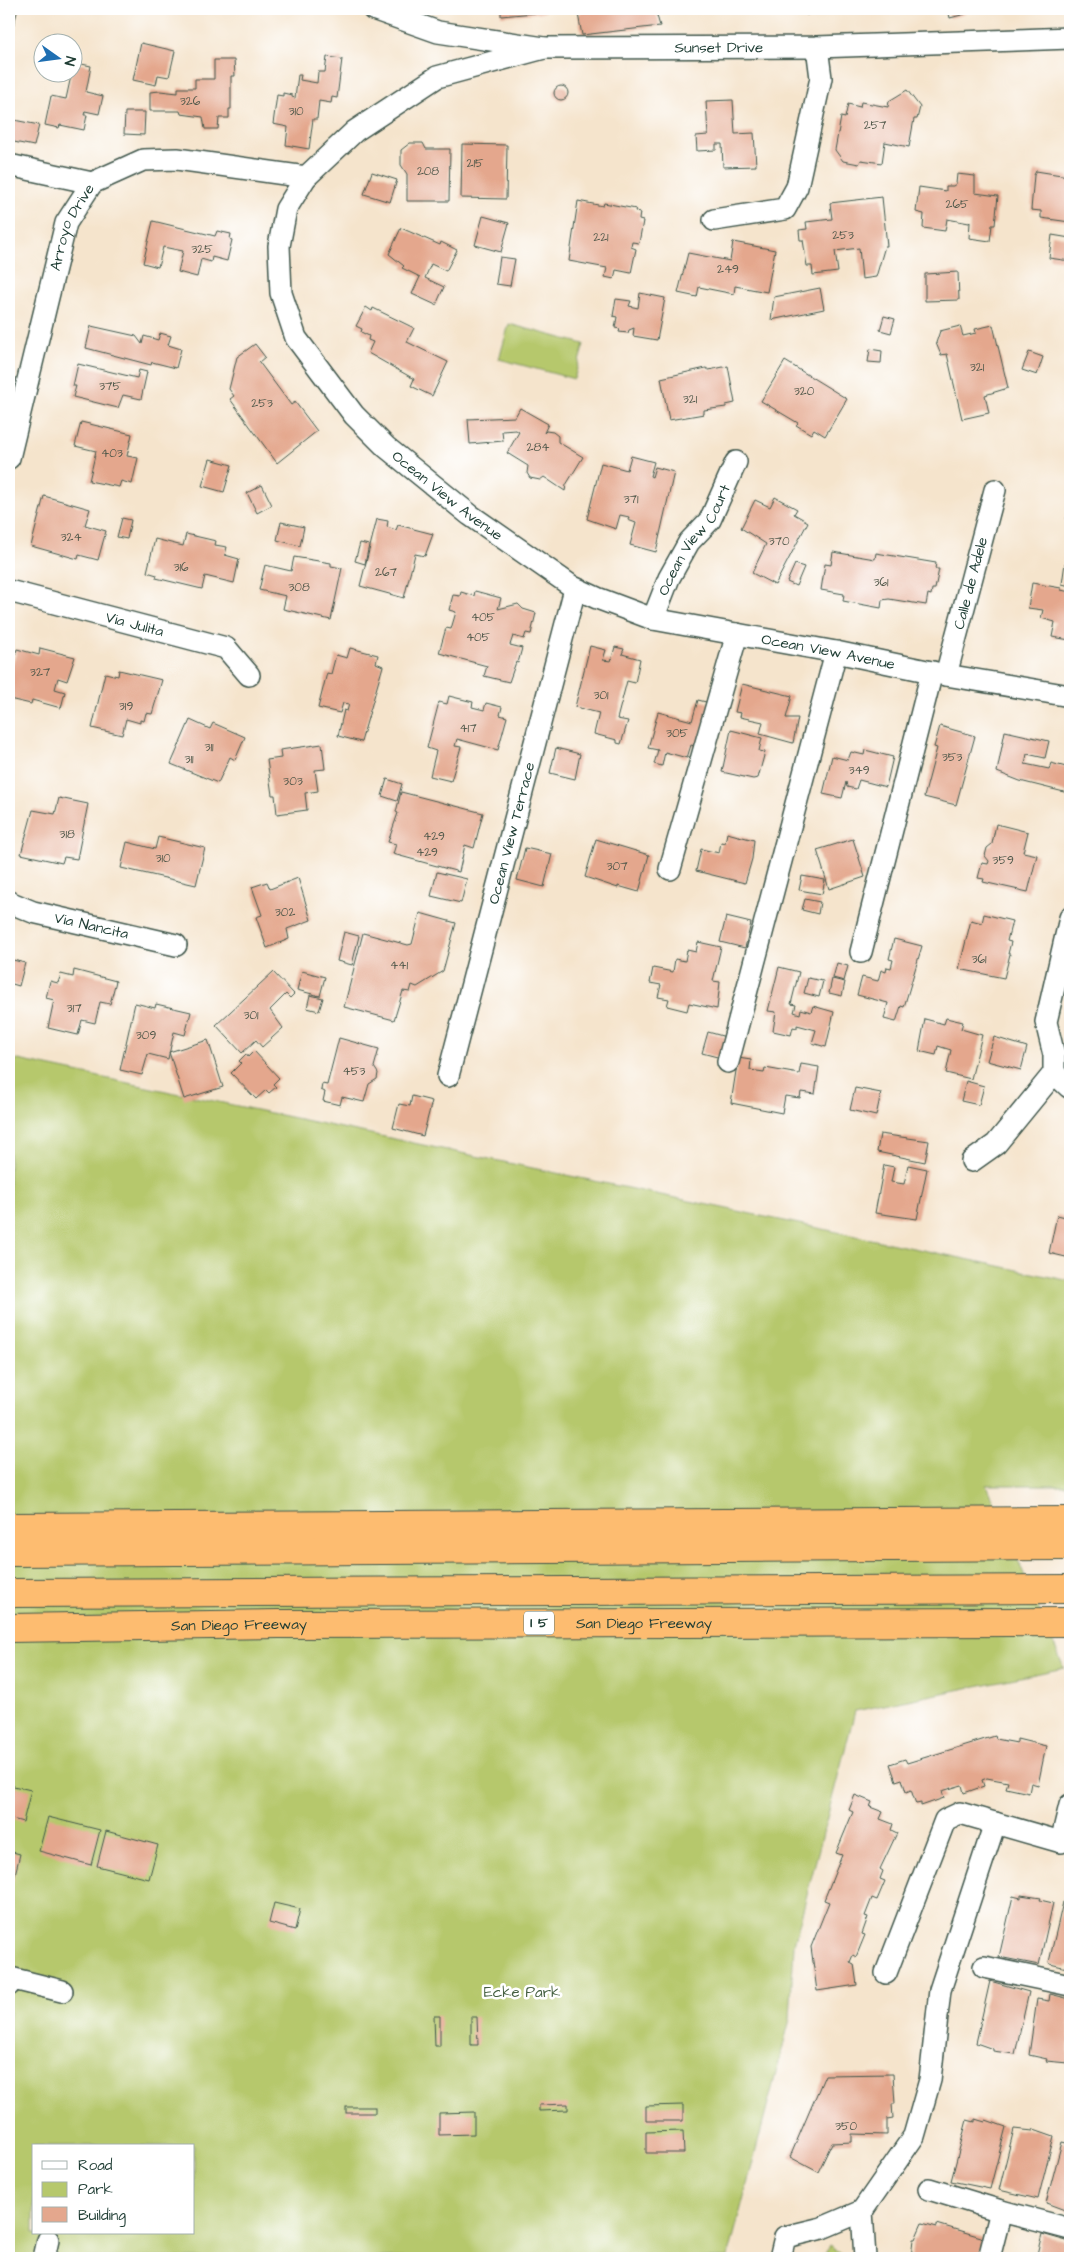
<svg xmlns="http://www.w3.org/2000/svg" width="1079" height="2267" viewBox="0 0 1079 2267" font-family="'Architects Daughter',sans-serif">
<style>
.green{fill:#b6c86c;stroke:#6a8250;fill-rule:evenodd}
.building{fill:#e4a78d}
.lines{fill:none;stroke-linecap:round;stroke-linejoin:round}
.minor-casing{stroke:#3f564b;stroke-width:24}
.highway-casing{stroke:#3f564b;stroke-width:30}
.minor{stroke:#fff;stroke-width:21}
.highway{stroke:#fdbc70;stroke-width:28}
.labels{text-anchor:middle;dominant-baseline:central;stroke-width:5;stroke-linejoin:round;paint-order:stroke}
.number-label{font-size:12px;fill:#50584a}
.shield{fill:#fff;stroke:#627771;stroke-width:1}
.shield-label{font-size:14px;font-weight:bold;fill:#1f3d34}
.street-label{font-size:15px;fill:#1f3d34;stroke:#fff}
.park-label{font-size:15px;fill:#456042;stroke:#fff}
</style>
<rect width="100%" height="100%" fill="#fff"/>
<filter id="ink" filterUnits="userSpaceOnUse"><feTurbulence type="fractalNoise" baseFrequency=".02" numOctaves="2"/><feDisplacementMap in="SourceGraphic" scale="10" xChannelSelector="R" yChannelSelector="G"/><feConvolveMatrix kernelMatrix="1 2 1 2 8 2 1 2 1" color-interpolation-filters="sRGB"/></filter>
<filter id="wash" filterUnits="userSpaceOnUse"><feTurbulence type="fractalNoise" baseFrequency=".0096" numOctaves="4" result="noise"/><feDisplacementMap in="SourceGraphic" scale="20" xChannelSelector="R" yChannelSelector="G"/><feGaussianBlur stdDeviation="1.12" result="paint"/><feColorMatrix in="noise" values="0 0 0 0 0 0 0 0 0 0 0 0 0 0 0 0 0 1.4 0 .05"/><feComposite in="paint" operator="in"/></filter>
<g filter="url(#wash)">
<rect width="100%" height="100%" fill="#f5e4cc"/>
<g class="green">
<path d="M509,324L584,344L574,379L499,359Z"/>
<path d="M9,1058L1070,1281V1485H986L1064,1668L855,1711L794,1944L790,2019L728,2258H9ZM34,2146H194V2233H34Z"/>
<path d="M830,2245L841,2253L843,2258H824Z"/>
</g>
<g id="blocks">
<g class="building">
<path d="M9,9H18L14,24L9,23Z"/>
<path d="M501,9H545V12L501,16Z"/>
<path d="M587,9H655L660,26L582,35L578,14Z"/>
<path d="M804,9H834V10L806,15Z"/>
<path d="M948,9H964L965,14L950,18Z"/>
<path d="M141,43L175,51L169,77L158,75L156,85L133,80Z"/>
<path d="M327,57L342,59L337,98L332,97L331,103L319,101L317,119H313L309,149L286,145L288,127L273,124L277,95L283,96V93L292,95V97L295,98L298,75H301L300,80L317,83L318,72H325Z"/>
<path d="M214,60H234L235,76H231V109H229V118H219L218,129H205L203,117L181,114L180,111H150V92L160,91L178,93V88H195V79H214Z"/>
<path d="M72,62L91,66L86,92L103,96L99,114L85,111L84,115H87L84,130L60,125L59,128L45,125L51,96L66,99L71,76L58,72H72Z"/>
<circle cx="561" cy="93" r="7"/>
<path d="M907,90L920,107L917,119H914L909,147L885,142L882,163L861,160L859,164L843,161L835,150L841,117L845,118L848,104L860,107L861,102L888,107L889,101Z"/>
<path d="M733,100L735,134L754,133L756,166L723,167L722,144H716V150L697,151L696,136L708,135L706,101Z"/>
<path d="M125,112H145L144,135L124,134Z"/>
<path d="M14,120L39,125L34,146L9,141Z"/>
<path d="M410,143H423L426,149H450L449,201H407V174L401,165V150Z"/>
<path d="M462,144L507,145L506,199L461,198Z"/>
<path d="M1036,171L1068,176V179H1070V222L1041,218V211L1031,210L1034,175Z"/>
<path d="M372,172L397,180L390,202L364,194Z"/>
<path d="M957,174L975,176V193L998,196L995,225H992L990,241L969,238L970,222L969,223L947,219L945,231L923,228L924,214L916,212L919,187L946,191V186H953L956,184Z"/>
<path d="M882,197L887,246H885L876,277L862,279L859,248L835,251L838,272L813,275L812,266H807L803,240H800L799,230L807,229L806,222L832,219L830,203Z"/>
<path d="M578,201L603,206L604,203L636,209L635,211L640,212L639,220L643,221L639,243L632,242L631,247L636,249L631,273L616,270L614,279L605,277L607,268L569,261Z"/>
<path d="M483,216L509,223L501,252L475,245Z"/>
<path d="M153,221L215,236L217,231L231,234L230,239L232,240L227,261L212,257L211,262L201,259L197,277L178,272L183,251L163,247L158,267L143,263Z"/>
<path d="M401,228L440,245L441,242L457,250L446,271L431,264L425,278L444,287L436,305L412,294L420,277L402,268L404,266L389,254Z"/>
<path d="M1052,235L1070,238V261L1049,258Z"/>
<path d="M733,242L775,250L767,292L735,286L734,294L699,287L697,297L678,293L688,253L730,261Z"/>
<path d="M500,257L515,259L510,286L496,284Z"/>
<path d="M958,272L959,300L925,301V274Z"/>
<path d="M820,288L824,309L771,320L774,297Z"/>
<path d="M640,293L665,298L657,340L633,336L634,328L629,330L628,333L619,332L620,329L615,328L617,317L613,316L616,299L631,301L629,306L638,308Z"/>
<path d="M366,307L372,311L373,308L414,328L407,342L448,362L432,396L411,386L414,379L368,353L373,342L368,340L369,336L361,332L362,329L356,326Z"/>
<path d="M884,316L895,319L891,333L880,330Z"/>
<path d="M993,325L1008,388L985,395L989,413L962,419L947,354L941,355L936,343L940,331L960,326L963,336L976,333L975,329Z"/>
<path d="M91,326L136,336L142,344L144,336L158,340L160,333L171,336L168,345L181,349L176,368L152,362L151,365L86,348Z"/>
<path d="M255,344L265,357L259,362L291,405L295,402L317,431L277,463L230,399L234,396L229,389L237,357Z"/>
<path d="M870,349L882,351L881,363L868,362Z"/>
<path d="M1029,352L1043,357L1037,375L1022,370Z"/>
<path d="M785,361L847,399L825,436L814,429L811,434L796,425L798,423L761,401Z"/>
<path d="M78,364L137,378L139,370L147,372L141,399L123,395L118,408L73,397L76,386H73Z"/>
<path d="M728,366L735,403L726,405V407L704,410V414L669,420L661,378L706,368L709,370Z"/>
<path d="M520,408L548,424L544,433L546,431L553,432L558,436V442L583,457L566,485L565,491L544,477L540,480L530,478L527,473L528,466L507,453L519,432L516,430L502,431L503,441L470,444L468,419L515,417Z"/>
<path d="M81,422L132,434L127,456L138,458L132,484L121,481L119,487L89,481L96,451L75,446Z"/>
<path d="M631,456L654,462L650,476L652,477L655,467L674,472L656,552L630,545L636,523L628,520L629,517L620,515L616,529L587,519L601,463L627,470Z"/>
<path d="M210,459L232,465L224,492L202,486Z"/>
<path d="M262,485L272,505L257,513L247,493Z"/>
<path d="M44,496L90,509L85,525L106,531L98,560L79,555L78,559L31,546Z"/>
<path d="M775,497L797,509L794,514L808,522L775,585L752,573L766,544L741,528L755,500L770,507Z"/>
<path d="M1069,502H1070V521L1066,520Z"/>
<path d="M122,518L131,520L127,539L117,537Z"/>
<path d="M377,519L388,521L387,527L396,530L398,525L433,534L425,556L415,554L404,598L360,586Z"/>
<path d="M281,522L304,527L300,546L277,540Z"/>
<path d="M186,534L216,541L215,545L227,547L225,555L239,559L234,583L205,576L202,589L156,578L157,575L147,572L155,539L183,546Z"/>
<path d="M360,543L369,545L365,564L355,561Z"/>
<path d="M833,552L875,559L876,553L936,563L935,569H939L935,589H932L931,595L928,594L926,605L889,599L882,600L881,608L843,601L844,594L821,590L825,564L831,565Z"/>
<path d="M294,557L331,563V566L342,568L331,620L283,609L286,596L259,590L265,565L291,571Z"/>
<path d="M1065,563L1070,564V586L1062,584Z"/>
<path d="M795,564L804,567L796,586L787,582Z"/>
<path d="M1032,583L1061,588V590L1070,592V640L1052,637L1055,622L1041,618L1043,610L1028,608Z"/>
<path d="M475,591L501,598L498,609L518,604L523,609L536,613L531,634L526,633L524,639L513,636L510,645L522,648L518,663L516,662L509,682L484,676L487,666L439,653L446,628L451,629L456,612L449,610L453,595L460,596L461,592L474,596Z"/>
<path d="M590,646L606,650L603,660L611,661L615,647L624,649L622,654L640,659L635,683L627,681L617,719L628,721L621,744L617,743V740L594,734L599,713L575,707Z"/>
<path d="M40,648L75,657L67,681L58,678L55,689L65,692L61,708L32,700L31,704L9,699V678L17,649L39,655Z"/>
<path d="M350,648L378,655L376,663L383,666L361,742L338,736L344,710L347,711L349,704L343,703L340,713L318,708L327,673L331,674L336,655L347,658Z"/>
<path d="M119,670L162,680L152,714L146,713L144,721L140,720V723L126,719L122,735L92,728L105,673L118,676Z"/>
<path d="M742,684L792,696L786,718H798L793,743L760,734L763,722L740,717L741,713L735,712Z"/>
<path d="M449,696L473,702L472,707L484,710L486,703L502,707L500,715L507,717L498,750L457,739L455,746L461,747L451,781L430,776L436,751L427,748L439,702L447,704Z"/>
<path d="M698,700L710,703L698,747L691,745L687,758L665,752L662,766L654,764L658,750L648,748L658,712L692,721Z"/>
<path d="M190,720L210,729L213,723L245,737L235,760L230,757L218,783L171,764Z"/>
<path d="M940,726L975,736L956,805L924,797L937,748L934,747Z"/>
<path d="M731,730L762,738L759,751L765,752L758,778L753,779L722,772Z"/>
<path d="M1005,731L1049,741L1045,758L1027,754L1025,764L1049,769L1051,763L1070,768L1068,793L1020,781L997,772Z"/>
<path d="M322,744L325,769L315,770L318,791L305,793L307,810L277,814L275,795H272L267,760L281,758L280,750Z"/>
<path d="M556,748L580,754L575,779L550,773Z"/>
<path d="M865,750L893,757L886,787L859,780L856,789L847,787L846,782L842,798L823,794L832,756L848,760L851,752L864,755Z"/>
<path d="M387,779L402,784L397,801L382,796Z"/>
<path d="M401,792L483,813L474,848L465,845L459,872L393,854L396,844L388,842L398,813L396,812Z"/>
<path d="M59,798L88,804L77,859L64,857L62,863L21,854L33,810L55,814Z"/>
<path d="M996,824L1028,832L1023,852L1037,855L1028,892L983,882L984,879L978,878L982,863L988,864L989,861L985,856L987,848L992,844Z"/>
<path d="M727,833L754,840L752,859L745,883L696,871L701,849L719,853L721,842L725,843Z"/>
<path d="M158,837L205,848L196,885L121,868L127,842L155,849Z"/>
<path d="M596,839L649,855L639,892L618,886V888L585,877Z"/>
<path d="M853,839L865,877L829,889L817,850Z"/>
<path d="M525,848L552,854L544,887L517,880Z"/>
<path d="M437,872L467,879L461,903L431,896Z"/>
<path d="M802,876L825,880L822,894L799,890Z"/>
<path d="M298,878L311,920L287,929L289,939L267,948L256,917L262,915L252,887L267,882L270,889Z"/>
<path d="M805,899L820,902L818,914L802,910Z"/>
<path d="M420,913L456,923L443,971L417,987L412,985L410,992L403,991L394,1020L344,1007L363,933L408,945L412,944Z"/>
<path d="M984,914L1012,921L1007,941L1011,942L1008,954H1010L1004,978L959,969L971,920L982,923Z"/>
<path d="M726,917L751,923L745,948L720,942Z"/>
<path d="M344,932L359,936L352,965L337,961Z"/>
<path d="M894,939L922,946L904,1007L901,1006L896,1022L884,1019L888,1003L857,995L862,977L878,981L881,970L886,972L887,967L891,968L893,960L889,959Z"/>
<path d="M698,942L721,947L713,981L720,982L717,1009L689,1003L687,1011L667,1006L669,999L658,997L661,985L650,983L653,968L673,972L675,959L685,961L687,950L696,952Z"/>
<path d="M9,959L25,963L19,986L9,983Z"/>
<path d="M837,963L848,966L844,981L833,978Z"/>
<path d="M779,967L799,972L791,1004L796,1005L794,1012L800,1014L801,1009L811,1012L813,1006L834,1012L826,1047L812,1043L816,1030L797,1025V1028L793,1027L791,1035L773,1031L776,1012L768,1011Z"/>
<path d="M74,970L116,981L110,1004L100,1002L95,1023L82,1020L78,1035L48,1028L54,1000L46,998L50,981L58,983L61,974L73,977Z"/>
<path d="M302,971L325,977L320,996L297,990Z"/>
<path d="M273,972L294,994L290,998L286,994L270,1010L283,1028L262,1047L256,1040L242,1053L216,1025Z"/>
<path d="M808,978L823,981L819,997L804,993Z"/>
<path d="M832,979L845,982L842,996L829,993Z"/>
<path d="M310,995L323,998L319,1011L307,1008Z"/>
<path d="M135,1003L155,1008L156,1004L191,1012L185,1035L174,1032L168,1059L148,1054L142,1075L120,1070Z"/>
<path d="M946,1018L963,1022L961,1029L982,1035L971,1079L946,1073L951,1050L938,1046L936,1055L919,1051L925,1019L944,1024Z"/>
<path d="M708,1032L726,1037L721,1058L702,1053Z"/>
<path d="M994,1037L1027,1047L1021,1070L987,1061Z"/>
<path d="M339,1038L379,1049L374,1067L378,1073L377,1079L369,1084L364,1102L342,1097L340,1105L323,1101L325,1092L321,1090L322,1084L327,1085Z"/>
<path d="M208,1040L223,1087L184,1099L169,1052Z"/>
<path d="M254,1051L279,1078L273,1084L276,1087L269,1093L266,1090L256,1099L231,1073L241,1063L239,1061L246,1054L248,1057Z"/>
<path d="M738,1058L751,1060L750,1070L764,1072L765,1068L799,1074L801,1064L819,1067L815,1094L801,1092L800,1098L785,1096L782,1113L731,1103Z"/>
<path d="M966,1081L984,1086L979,1105L961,1101Z"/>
<path d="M855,1088L881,1093L876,1116L850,1110Z"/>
<path d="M412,1096L432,1101L423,1136L393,1128L399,1104L410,1106Z"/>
<path d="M880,1134L929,1141L925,1162L877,1152Z"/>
<path d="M884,1165L894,1167L891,1182L904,1184L908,1165L927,1169L917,1219L875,1213Z"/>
<path d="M1057,1215L1070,1218V1258L1049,1253Z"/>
<path d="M995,1736L996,1739L1017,1743V1739L1046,1746L1038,1785L1031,1783L1029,1793L1006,1788L1008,1782L987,1778L982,1780L984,1786L964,1793L962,1785L942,1791L944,1798L921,1806V1803L916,1804L911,1790L906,1792L902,1779L896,1781L890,1764L905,1759L907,1763Z"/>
<path d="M9,1785L31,1790L23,1822L12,1819L9,1830Z"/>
<path d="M855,1795L872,1802L870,1807L883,1812L880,1819L893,1824L891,1830L897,1833L880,1869L883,1871L880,1879L885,1881L877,1900L872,1898L865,1916L868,1917L862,1934L865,1935L856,1957L853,1955L850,1962L854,1964L857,1985L817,1991L811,1947L829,1902L824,1900L842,1855L836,1853L853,1812L849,1810Z"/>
<path d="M48,1817L100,1830L91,1865L39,1851Z"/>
<path d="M106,1831L158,1845L149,1879L97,1866Z"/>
<path d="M9,1851L20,1854L13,1883L9,1882Z"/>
<path d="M1021,1895L1041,1898L1040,1900L1053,1903L1039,1965L999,1957L1013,1896L1021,1898Z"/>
<path d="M1063,1902L1070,1904V1966L1068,1965L1067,1968L1050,1964L1049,1962Z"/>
<path d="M274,1903L300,1909L295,1930L269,1923Z"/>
<path d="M990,1981L1029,1992L1015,2054L993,2051V2049L976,2043Z"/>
<path d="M1050,1994L1070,1999L1068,2063L1046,2061L1047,2059L1029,2055L1037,1999L1049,2001Z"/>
<path d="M434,2016H440V2046H435Z"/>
<path d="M471,2017H477L478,2045H471Z"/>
<path d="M893,2074L895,2104H892L893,2118L887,2119V2135L852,2134V2142L832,2143L818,2172L790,2157L825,2075Z"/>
<path d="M568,2104V2110L539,2111V2105Z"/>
<path d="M683,2105V2121H646V2106Z"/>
<rect x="346" y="2107" width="29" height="6"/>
<path d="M474,2112V2134L439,2135V2113Z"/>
<path d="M975,2119L985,2122L986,2120L1006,2127L990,2189L951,2181L967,2120L975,2122Z"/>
<path d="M1014,2129L1033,2131L1034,2129L1054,2136L1038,2199L999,2190Z"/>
<path d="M683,2131L684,2153H646V2132Z"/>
<path d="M1062,2142L1070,2144V2212L1046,2203Z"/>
<path d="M922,2223L937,2227V2224L981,2237L983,2239L979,2257L911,2258L913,2239H915Z"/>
<path d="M1042,2234L1070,2242V2258H1036Z"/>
</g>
</g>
</g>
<g filter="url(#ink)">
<use href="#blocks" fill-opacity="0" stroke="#3f564b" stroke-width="1"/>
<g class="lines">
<defs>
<g id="minor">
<path id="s1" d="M373,9L438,32L544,48L817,47L1070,38"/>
<path id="s2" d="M544,48L437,77L355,131L306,177L286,209L279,246L281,293L296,338L354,415L386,447L470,515L573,587L597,598L653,619L836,652L946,675L1070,696"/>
<path d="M9,165L92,183"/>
<path d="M714,220L785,209L797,187L821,78L817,47"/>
<path id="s3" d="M9,458L66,223L92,183L143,160L177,159L306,177"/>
<path id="s4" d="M9,591L226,648L249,675"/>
<path id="s5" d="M653,619L669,578L689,542L710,520L736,462"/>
<path id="s6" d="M946,675L995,490"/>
<path d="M670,869L737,634"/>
<path id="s7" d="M9,902L33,912L176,945"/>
<path d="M861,952L932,672"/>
<path d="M728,1062L836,652"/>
<path d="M1054,1073L1069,1087"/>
<path id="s8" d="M448,1076L575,589"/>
<path d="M972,1161L996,1144L1054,1073V1055L1046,1022L1070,918"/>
<path d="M984,1967L1070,1985"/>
<path d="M886,1973L945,1820L960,1813L1061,1842L1070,1805"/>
<path d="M9,1985L10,1978L62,1991"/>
<path d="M929,2189L1001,2211L1070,2229"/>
<path d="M862,2211L865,2258"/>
<path d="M44,2258L48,2240"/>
<path d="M780,2258L785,2237L822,2228L862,2211L914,2136L930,2080L940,1990L995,1823"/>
<path d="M989,2258L1001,2211"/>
</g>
<g id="highway">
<path d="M9,1527L1070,1521"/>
<path d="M9,1552L1070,1546"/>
<path d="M9,1593L1070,1589"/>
<path id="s9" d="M9,1628L278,1624L1070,1622"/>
</g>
</defs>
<use href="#minor" class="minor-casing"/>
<use href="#highway" class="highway-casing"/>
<use href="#minor" class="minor"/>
<use href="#highway" class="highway"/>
</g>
</g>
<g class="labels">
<g class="number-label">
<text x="190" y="101">326</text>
<text x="296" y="111">310</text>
<text x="875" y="125">257</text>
<text x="475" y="163">215</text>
<text x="428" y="171">208</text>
<text x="957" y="204">265</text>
<text x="843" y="235">253</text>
<text x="601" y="237">221</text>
<text x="202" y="249">325</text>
<text x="728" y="269">249</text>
<text x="977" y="367">321</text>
<text x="110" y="386">375</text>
<text x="804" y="391">320</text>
<text x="690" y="399">321</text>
<text x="262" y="403">253</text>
<text x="538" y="447">284</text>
<text x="112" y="453">403</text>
<text x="631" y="499">371</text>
<text x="71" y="537">324</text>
<text x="779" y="541">370</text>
<text x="181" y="567">316</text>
<text x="386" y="572">267</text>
<text x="881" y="582">361</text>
<text x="299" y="587">308</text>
<text x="483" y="617">405</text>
<text x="478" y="637">405</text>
<text x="40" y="672">327</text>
<text x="601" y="695">301</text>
<text x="126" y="706">319</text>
<text x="468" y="728">417</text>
<text x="677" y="733">305</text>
<text x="209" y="747">311</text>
<text x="952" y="757">353</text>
<text x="189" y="759">311</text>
<text x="859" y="770">349</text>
<text x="293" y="781">303</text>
<text x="67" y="834">318</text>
<text x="434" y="836">429</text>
<text x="427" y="852">429</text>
<text x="163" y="858">310</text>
<text x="1003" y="860">359</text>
<text x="617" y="866">307</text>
<text x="285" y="912">302</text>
<text x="979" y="959">361</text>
<text x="399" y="965">441</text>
<text x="74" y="1008">317</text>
<text x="251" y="1015">301</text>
<text x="146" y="1035">309</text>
<text x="354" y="1071">453</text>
<text x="846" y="2126">350</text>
</g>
<rect class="shield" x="524" y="1611.5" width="30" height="23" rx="4"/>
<g class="shield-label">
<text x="539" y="1623">I 5</text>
</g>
<g class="street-label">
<text stroke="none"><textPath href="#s1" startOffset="351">Sunset Drive</textPath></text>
<text stroke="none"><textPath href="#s3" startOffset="240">Arroyo Drive</textPath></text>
<text stroke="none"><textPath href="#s2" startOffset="666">Ocean View Avenue</textPath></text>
<text stroke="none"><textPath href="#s5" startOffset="90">Ocean View Court</textPath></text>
<text stroke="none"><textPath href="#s6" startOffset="95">Calle de Adele</textPath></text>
<text stroke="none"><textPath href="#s4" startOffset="130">Via Julita</textPath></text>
<text stroke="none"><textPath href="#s2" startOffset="1086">Ocean View Avenue</textPath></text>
<text stroke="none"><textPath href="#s8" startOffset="251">Ocean View Terrace</textPath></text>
<text stroke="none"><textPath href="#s7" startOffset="86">Via Nancita</textPath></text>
<text stroke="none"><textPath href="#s9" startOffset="635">San Diego Freeway</textPath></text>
<text stroke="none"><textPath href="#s9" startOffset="230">San Diego Freeway</textPath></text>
</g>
<g class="park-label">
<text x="522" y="1992">Ecke Park</text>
</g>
</g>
<rect width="1079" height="2267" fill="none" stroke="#fff" stroke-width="30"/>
<rect x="32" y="2144" width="162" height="90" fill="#ffffff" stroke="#a5b1ae"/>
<rect x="42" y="2161" width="25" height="8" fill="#ffffff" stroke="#a5b1ae"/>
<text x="78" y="2170" font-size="15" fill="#1f3d34">Road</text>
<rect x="42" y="2182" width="25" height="15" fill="#b6c86c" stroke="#a5b1ae"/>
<text x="78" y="2194" font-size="15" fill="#1f3d34">Park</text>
<rect x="42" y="2207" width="25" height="15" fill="#e4a78d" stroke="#a5b1ae"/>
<text x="78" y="2220" font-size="15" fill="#1f3d34">Building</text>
<g transform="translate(58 58) rotate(104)"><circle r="24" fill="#ffffff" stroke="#a5b1ae"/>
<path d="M0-4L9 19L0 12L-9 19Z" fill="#1f6fb2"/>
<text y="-8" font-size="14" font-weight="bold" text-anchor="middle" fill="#1f3d34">N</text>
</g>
</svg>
